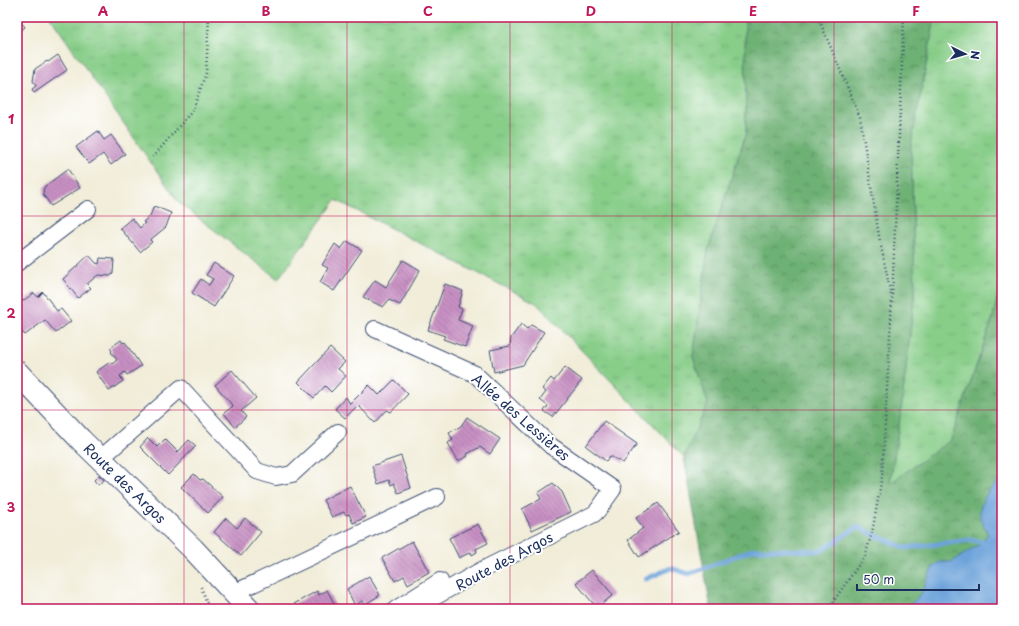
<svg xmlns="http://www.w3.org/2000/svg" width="1019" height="626" viewBox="0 0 1019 626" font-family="'Playpen Sans',sans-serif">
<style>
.grass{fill:url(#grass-tufts);stroke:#527e74}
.forest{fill:url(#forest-crowns);stroke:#44706a}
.water{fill:#6da3da;stroke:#44699c}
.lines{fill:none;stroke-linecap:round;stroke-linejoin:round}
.stream{stroke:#6da3da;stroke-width:5}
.building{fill:url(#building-back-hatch)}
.street-casing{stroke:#3b4c70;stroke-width:18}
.secondary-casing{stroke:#3b4c70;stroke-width:24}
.path{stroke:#3b4c70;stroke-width:2.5;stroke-dasharray:1 3;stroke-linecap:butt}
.street{stroke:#fff;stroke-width:16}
.secondary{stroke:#fff;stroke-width:22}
.grid{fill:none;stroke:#c2185b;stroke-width:1;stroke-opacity:0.55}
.labels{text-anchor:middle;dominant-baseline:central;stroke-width:4;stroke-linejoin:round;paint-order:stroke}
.street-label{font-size:14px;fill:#1b2f5e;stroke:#fff}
.neatline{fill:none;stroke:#c2185b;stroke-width:1.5}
.grid-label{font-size:13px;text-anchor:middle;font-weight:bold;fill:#c2185b}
</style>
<defs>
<pattern id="grass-tufts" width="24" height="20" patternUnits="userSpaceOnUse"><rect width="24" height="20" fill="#88ce89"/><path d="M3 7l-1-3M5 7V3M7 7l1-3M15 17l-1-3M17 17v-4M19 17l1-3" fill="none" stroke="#75b179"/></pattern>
<pattern id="forest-crowns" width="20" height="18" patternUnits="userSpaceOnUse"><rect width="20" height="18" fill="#6eb175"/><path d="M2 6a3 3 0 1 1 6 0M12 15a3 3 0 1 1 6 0" fill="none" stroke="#5a9063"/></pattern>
<pattern id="building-back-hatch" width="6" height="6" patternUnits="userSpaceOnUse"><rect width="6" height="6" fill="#c890c3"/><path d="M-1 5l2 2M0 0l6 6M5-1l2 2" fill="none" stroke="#a276a2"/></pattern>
</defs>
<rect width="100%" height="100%" fill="#fff"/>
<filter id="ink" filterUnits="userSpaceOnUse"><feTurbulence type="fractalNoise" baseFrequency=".025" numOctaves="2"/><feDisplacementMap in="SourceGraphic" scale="8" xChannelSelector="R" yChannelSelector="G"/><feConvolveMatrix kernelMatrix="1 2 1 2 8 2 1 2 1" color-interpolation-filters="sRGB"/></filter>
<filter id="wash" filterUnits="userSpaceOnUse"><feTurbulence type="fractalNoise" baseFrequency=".012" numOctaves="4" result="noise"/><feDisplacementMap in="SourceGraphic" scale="16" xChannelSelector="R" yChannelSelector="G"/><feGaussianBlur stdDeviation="0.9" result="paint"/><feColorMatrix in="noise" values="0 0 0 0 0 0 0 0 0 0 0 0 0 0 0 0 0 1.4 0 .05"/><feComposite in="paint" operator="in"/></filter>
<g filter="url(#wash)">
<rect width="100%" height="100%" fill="#f1edd9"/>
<g class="grass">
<path d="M50,17H745L746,133L708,250L693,357L708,403L684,457L536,303L336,200L278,279L179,203Z"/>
<path d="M935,17H1002V278L993,317L951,440L890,484L901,411L915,291L911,145Z"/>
</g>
<path class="forest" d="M745,17H935L911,145L915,291L901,411L890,483L951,440L993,317L1002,278V609H711L684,457L708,403L693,357L708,250L746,133Z"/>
<path class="water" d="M1002,478V609H906L921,594L933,567L940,562H952L980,544L988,534C986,528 981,522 980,516C978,501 992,487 1002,478Z"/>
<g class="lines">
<path class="stream" d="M646,579L671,568L689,574L754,549L821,551L857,527L905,548L971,540L988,543"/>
</g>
<g id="blocks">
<g class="building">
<path d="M17,17L25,27L17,33Z"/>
<path d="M58,55L67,70L34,93L32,89L36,86L33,81L35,69L47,61L48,62Z"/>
<path d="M98,131L104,140L111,135L125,154L111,165L103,154L89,164L76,147Z"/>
<path d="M68,169L80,188L51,206L43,194L44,187Z"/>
<path d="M154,206L171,213L166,227L150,240L152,242L140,252L120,228L132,218L140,228L145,223L143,222L150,216Z"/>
<path d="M347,241L362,250L334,291L320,282L328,268L322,265L335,244L341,249Z"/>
<path d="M89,255L96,263L99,264L100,258L114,259L113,274L110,276L98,275L87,284L91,288L78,298L63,279Z"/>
<path d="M403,260L420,270L400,305L389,300L383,307L363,297L375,280L386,287Z"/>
<path d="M214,263L234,276L214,307L192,293L201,279L209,285L213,279L206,275Z"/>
<path d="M445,284L463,291L458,307L462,309L458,320L473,326L465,347L443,339L445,336L428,330Z"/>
<path d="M43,292L57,311L61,309L71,321L56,333L45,320L25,335L17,327V305L34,293L38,297Z"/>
<path d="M521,324L527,329L531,325L544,332L523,365L494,372L490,350L510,346L511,338Z"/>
<path d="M121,340L123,343L125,342L141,366L127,375L125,372L120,376L123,381L109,391L96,372L110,362L112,364L117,360L111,352L112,351L110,348Z"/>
<path d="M330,348L345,362L338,369L346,376L331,392L325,386L314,398L298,382Z"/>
<path d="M565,367L582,380L553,417L544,411L548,406L540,400L546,392L542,389L551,378L554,381Z"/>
<path d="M232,370L256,398L241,411L246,417L235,427L224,413L233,406L215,385Z"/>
<path d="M394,380L408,394L391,412L387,410L375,423L358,405L345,418L335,409L346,397L350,404L369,385L379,395Z"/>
<path d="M467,417L500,439L490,454L480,447L467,454L468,456L458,461L448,443L453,440L449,433L461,426Z"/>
<path d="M604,421L637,444L623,463L610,456L606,461L586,446Z"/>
<path d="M148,438L157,447L165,439L178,452L189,440L196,446L168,475L140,447Z"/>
<path d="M401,456L411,488L398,493L394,483L391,485L389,480L378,484L372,466Z"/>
<path d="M194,474L200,480L203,479L223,497L208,513L181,487Z"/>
<path d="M99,475L104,480L98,485L94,480Z"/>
<path d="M553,483L562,492L571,512L532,530L522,509L541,499L538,493Z"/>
<path d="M350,486L366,517L353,523L349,514L346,515L344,512L332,517L323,500Z"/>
<path d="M658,503L679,531L639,557L628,540L643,528L636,518Z"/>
<path d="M226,518L237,528L245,518L261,532L241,556L214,532Z"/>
<path d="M478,524L488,543L476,549L477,552L472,555L471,552L459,558L449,538Z"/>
<path d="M412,541L429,572L408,584L404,576L395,581L382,558Z"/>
<path d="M592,570L613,595L597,608L576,583Z"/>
<path d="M369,576L380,595L364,605L362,601L355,606L347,589Z"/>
<path d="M327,590L337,609H292L296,607L294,604L317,591L319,595Z"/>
</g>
</g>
</g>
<g filter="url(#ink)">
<use href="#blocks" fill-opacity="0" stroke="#3b4c70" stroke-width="1"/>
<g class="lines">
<defs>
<g id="street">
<path d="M17,263L88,209"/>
<path d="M375,329L475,374L551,446L613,489L598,510L594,514L480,571L414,609"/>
<path d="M100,459L181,388L257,471L276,477L292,474L338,432"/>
<path d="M234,593L437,497"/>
<path d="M396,609L440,581"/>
</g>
<path id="secondary" d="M17,372L81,440L193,549L249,609"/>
</defs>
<use href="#street" class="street-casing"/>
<use href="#secondary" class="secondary-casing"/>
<g class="path">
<path d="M818,17L860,117L879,236L891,295"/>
<path d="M153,157L193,110L206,73L209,17"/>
<path d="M201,587L209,609"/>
<path d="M828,609L865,556L872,533L882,477L892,299L904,17"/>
</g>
<use href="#street" class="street"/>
<use href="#secondary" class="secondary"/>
</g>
</g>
<path class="grid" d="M184,17V609M347,17V609M510,17V609M672,17V609M834,17V609M17,216H1002M17,410H1002"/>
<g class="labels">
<g class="street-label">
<text transform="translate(521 417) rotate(41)">Allée des Lessières</text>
<text transform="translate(125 483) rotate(44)">Route des Argos</text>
<text transform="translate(504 561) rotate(-28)">Route des Argos</text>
</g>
</g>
<rect width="1019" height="626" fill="none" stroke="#fff" stroke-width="44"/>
<g transform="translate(965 54) rotate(95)" stroke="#ffffff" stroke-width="3" paint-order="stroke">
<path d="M0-3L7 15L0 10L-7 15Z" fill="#1b2f5e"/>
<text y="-6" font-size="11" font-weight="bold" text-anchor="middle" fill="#1b2f5e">N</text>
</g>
<path d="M857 584v6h122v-6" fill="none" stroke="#1b2f5e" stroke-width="2"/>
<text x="863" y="584" font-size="12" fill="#1b2f5e" stroke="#ffffff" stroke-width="3" paint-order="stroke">50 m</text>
<rect x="22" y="22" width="975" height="582" class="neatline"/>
<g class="grid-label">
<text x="103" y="16">A</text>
<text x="266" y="16">B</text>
<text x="428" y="16">C</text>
<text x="591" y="16">D</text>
<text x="753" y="16">E</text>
<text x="916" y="16">F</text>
<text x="11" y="124">1</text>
<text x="11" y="318">2</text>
<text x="11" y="512">3</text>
</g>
</svg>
